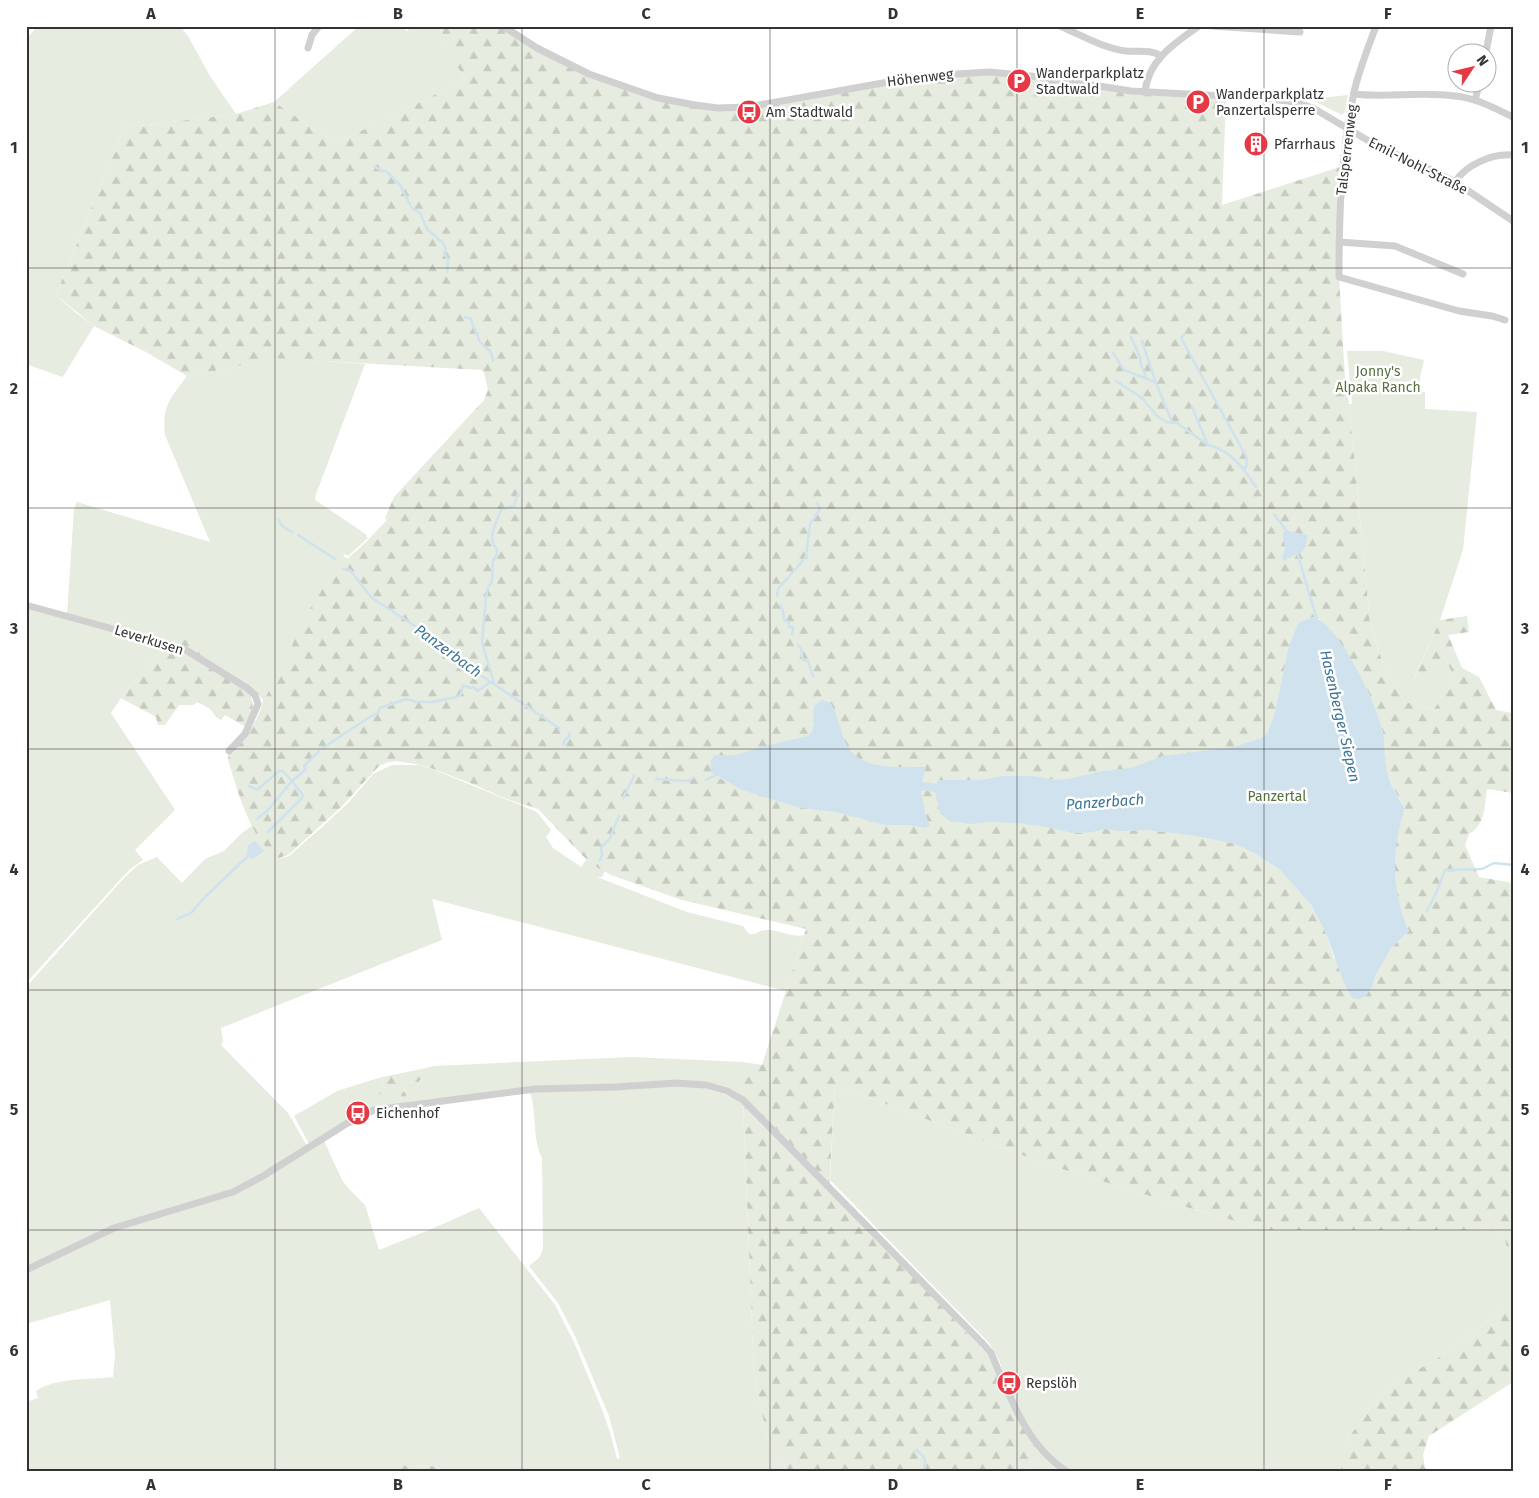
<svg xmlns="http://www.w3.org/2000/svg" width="1539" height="1498" viewBox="0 0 1539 1498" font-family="'Fira Sans',sans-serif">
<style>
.green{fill:#e6ecdf;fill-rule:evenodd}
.forest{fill:url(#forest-firs);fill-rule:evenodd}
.water{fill:#cfe2ee}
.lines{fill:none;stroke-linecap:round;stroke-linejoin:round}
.stream{stroke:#cfe2ee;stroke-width:2.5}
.street{stroke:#d0d0d0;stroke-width:7}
.grid{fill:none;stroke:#333;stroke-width:1;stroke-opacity:0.55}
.labels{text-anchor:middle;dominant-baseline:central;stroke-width:5;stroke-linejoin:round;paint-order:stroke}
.poi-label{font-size:14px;fill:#333;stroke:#fff;text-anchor:start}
.street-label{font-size:14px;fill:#333;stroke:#fff}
.park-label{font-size:14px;fill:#56703f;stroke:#fff}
.water-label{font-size:15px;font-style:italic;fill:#3f7597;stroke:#fff}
.neatline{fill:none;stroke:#333;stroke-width:2}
.grid-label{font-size:16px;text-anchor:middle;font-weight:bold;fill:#333}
</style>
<defs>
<pattern id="forest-firs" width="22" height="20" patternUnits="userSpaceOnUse" patternTransform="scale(1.25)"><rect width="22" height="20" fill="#e6ecdf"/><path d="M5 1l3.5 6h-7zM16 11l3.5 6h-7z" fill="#c6cbc0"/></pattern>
</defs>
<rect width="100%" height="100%" fill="#fff"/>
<g class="green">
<path d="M38,26H180L188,36L210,76L236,114L124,128L56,295L75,312L94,326L64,375L62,377L26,364V39Z"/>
<path d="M359,26H401L407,31L411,26H440C445,49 451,61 467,79L336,143L274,102Z"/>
<path d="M1348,95L1344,113L1342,115L1306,97L1321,98Z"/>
<path d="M1347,351H1383L1424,360L1419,383L1406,381L1405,391L1425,392V409L1477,412L1463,550L1440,620L1413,680L1445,658L1456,681L1435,709L1405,702L1385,670L1370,623L1349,404H1352Z"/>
<path d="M271,357L365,364L315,497V500L367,535L366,537L368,538L348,556L345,554L343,556L357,564L1257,589L1381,687L1395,845L617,846L602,877H597L687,912L743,926L749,934H755C771,923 786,939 804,935L786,991L432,899L442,940L221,1028L223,1041L221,1045L288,1113L307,1146L280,1163L228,1191L157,1213L26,1268V987L125,877L138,865L157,857L182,883L205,859L224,851L242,833L256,823L243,745L260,714L263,700L255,691L232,677L231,673L177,644L67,615L74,509L77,502L210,542L165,435C162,405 170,399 187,376L230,368ZM397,761C445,765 485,794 531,807C556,814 582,817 606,822L601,840L581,867L553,848L546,837L551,830L537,812L430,768L419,765H392L373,774L349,802L322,827L289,856L279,859L289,854L340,808L379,766L388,762Z"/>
<path d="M26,608L165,645L121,698L111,713L175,810L135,850L143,860L129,870L26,983Z"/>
<path d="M631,1057L743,1062V1098L697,1081L430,1099L383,1106L309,1144L294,1116L337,1091L382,1077L383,1083L381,1087L402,1090V1087L408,1083L418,1082L421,1074L417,1070L434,1066Z"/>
<path d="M682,1085C706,1087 722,1092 743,1103L754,1376L767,1436L789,1472H446C433,1464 417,1465 402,1466L398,1472H26V1402L38,1398L36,1391C56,1377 90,1380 113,1377L115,1355L110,1300L26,1324V1272L113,1231L224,1197L324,1141L342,1180L349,1189L365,1205L379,1250L429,1230L479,1208L555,1305L573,1340L601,1407L610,1432L617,1459L620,1458L609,1416L575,1336L558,1303L529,1266L539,1258L543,1249L542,1158C532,1138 537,1113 530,1092Z"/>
<path d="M835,1085L1046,1164L1182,1206L1267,1230H1473L1501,1226L1513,1269V1299L1486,1322L1438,1358L1384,1389L1349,1437L1341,1471L1072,1472L1051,1457L1028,1427L1013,1399L999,1360L989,1343L830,1180Z"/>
<path d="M1038,1448L1063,1472H1022L1037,1453Z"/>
</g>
<g class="forest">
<path d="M440,26H503L558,59L658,98L727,108L898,80L989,72L1131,91L1226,96L1222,205L1343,166L1339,277L1345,379L1349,404L1370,623L1385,670L1405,702L1434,709L1456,681L1445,658L1413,681L1440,620L1467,616L1469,632L1448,635L1462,668L1479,677L1496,710L1513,713V793L1487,789C1484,807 1486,824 1469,834L1465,845L1479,877L1513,883V1269L1501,1226L1473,1230H1267L1182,1206L1046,1164L835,1085L829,1189L989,1356L1038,1448L1037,1453L1022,1472H933L929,1470L928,1472H789L767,1436L754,1376L743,1100V1062L762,1065L806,929L682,900L611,875L598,868L584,857L538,809L423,765L397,761L388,762L379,766L340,808L289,854L279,858C250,841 238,791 228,760L229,751C233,748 239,746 242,742C253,731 265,700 271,685L270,684L289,653L302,622L333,572L365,543L387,520L385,518L394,497L484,400L488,390L484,372L481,370L271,358L230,368L187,376L146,352L94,326L56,295L124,128L236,114L274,102L336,143L467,79L452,61L446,49ZM1313,617L1319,619C1349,650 1372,691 1383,732C1386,742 1384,753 1385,763C1388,780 1396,794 1405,808C1390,852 1390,888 1409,931L1391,948L1375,977L1373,985L1334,958L1326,933L1311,905L1280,870L1254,853L1232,843L1197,836L1148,830L1120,831L1105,829L1092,832L1073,833L1041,826L1017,823L990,822L970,824L948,820L940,813L935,792L921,790L925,813L924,828L910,825H886L836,812L797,807L742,790L713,775L710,764L712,757C719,755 725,756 732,756C752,754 772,743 792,739C798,737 805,739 810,734C820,725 807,708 822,700C838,711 834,710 840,727C843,735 845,743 849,749C862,770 903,767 925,768L922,782L937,784L1003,776H1033L1055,780L1068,779L1104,771L1131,768L1163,756L1234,747L1262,738L1267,732L1275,713L1289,646L1299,622Z"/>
<path d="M192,638L199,644L200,655L214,664L219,660L223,662L224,669H227L231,664L237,663L238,664L236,667L233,668L232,677L239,682L243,677L248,676L249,680L246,686C255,703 255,709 246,727L225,715L221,720L216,717L210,709L198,702L193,705H179L165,725H158L156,717L121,698L165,645L177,644L184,640Z"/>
<path d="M417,1070L421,1074V1079L418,1082L408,1083L402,1087V1090L406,1094V1099C395,1106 388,1102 379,1093L383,1083L382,1077Z"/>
<path d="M1513,1299V1382L1429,1436L1423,1455L1425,1468L1441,1472H1332L1341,1470L1349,1437L1384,1389L1438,1358L1486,1322Z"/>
<path d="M413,1465L432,1466L446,1472L397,1471L402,1466Z"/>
</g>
<g class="water">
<path d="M1288,531L1307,535C1306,547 1307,551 1295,555C1291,556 1288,559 1284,561L1282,557C1287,549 1283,542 1283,532Z"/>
<path d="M1313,617C1340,624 1377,706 1383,733C1385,741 1384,750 1385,759C1386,778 1395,793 1405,808C1391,851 1391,890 1409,931L1391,948L1375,977L1373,985L1366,996L1359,999L1352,998L1343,981L1326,933L1311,905L1280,870L1254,853L1232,843L1197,836L1148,830L1120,831L1105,829L1092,832L1073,833L1041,826L1017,823L990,822L970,824L948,820L940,813L935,792L923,790L921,791L925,813L930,826L924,828L910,825H886L836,812L797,807L742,790L711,772V760L715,755C722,755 728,756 735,755C746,753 757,748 769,745C780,742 792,740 803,737C807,737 811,734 812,731C819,719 805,709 822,700L831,703C838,715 840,730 846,743C857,771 900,767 926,767L922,782L937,784L939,780H979L1003,776H1033L1055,780L1068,779L1104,771L1131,768L1163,756L1234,747L1262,738L1268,732L1275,713L1289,646L1299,622Z"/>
<path d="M255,841L264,851L255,858L250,859L247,855L248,846Z"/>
</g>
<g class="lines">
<g class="stream">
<path d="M374,166L382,171H386L400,185L412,208L420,213L427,229L443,243L446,249L444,253L448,259L447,272"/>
<path d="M465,317L471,319C472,328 478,332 479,341C486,349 492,349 493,361"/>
<path d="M1184,335L1181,338L1247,458L1246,468H1244"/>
<path d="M1131,337L1140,357L1141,365L1146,377"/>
<path d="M1142,341L1156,383L1172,422"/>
<path d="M1113,353L1124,370L1155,382"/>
<path d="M1116,381L1142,398L1158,417L1167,422L1177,423L1208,445C1231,450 1244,469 1256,487"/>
<path d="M1192,407L1208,445"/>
<path d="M1274,514L1288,533"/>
<path d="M278,519L282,526L292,532"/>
<path d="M298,535L335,559"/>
<path d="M1297,552L1317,620"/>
<path d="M343,569L350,570L372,598L438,641L442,649L559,728"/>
<path d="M777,596L778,589L806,557L810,524L820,509L817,503"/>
<path d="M780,605L783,611L784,620L789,622V627H793L792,635"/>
<path d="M798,645L801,649L803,660L808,661L813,676"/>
<path d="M494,683L482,643L486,597L488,588L492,581L493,561L497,554V549C486,539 497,520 502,509L514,506L518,493"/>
<path d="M566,745L563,744L565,740L570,736L569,733"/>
<path d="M323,748L368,718L378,713L380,708L406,699L417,702H432L457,697L461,694L463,685L470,688L473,687L478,691L490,682"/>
<path d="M656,779L688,781L693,778"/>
<path d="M706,780L716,775"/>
<path d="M249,786L257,790L279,771H283L292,781L268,810L257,819"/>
<path d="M623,798L634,776"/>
<path d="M268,832L302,798L303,795L292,781L304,771L306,769L304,766L319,751"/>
<path d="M600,860L602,855L601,848L610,838L619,816"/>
<path d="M1427,911L1437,891L1445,870L1482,869L1494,863L1513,865"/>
<path d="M177,919L191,913L205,897L249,855"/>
<path d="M916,1450C926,1457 927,1461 923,1472"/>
</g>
<g class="street">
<path d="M503,26L537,48L589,74L658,98L695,105L718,108L748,107L922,76L990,72L1041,77L1131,91L1262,98L1295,102L1313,108L1379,147L1421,165L1455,182L1513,221"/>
<path d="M1060,26C1081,35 1103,48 1126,51C1138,52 1151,49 1161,56"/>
<path d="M1212,26L1300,32"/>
<path d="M1376,26C1368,48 1359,70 1354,92C1341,153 1339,215 1339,277L1459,311L1492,316L1505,320"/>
<path d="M308,48L312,35L319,26"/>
<path d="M1486,52L1491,26"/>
<path d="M1145,92C1148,60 1175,43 1199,26"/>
<path d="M1354,94C1387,98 1421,91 1455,96C1476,98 1494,108 1513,117"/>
<path d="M1475,100L1480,82"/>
<path d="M1455,182C1466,165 1492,153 1513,155"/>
<path d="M1339,242L1395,246L1463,274"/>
<path d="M26,605L178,647L186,650L247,688L255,695L258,704L245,734L229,751"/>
<path d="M26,1270L114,1228L233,1192L263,1176L346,1124L374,1110L535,1089L616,1087L676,1083L706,1085L727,1091L743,1100L984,1345L991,1353C1010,1396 1026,1446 1068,1472"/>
</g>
</g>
<path class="grid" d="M275,26V1472M522,26V1472M770,26V1472M1017,26V1472M1264,26V1472M26,268H1513M26,508H1513M26,749H1513M26,990H1513M26,1230H1513"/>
<defs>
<symbol id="parking-disc" viewBox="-11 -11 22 22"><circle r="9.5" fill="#e63946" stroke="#fff"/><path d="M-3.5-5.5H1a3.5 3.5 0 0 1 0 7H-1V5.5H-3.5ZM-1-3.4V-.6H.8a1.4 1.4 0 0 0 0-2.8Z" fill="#fff"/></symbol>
<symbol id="bus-disc" viewBox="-11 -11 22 22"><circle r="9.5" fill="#e63946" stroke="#fff"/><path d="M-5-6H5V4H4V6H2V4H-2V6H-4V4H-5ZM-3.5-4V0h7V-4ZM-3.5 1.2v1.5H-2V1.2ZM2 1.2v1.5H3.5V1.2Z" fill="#fff"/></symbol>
<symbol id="building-disc" viewBox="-11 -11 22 22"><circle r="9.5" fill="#e63946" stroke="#fff"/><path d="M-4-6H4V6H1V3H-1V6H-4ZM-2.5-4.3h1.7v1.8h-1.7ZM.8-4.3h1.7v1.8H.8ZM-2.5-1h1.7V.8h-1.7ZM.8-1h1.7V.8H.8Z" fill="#fff"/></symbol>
</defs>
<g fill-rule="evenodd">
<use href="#parking-disc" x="1005" y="67" width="28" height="28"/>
<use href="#parking-disc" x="1184" y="88" width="28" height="28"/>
<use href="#bus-disc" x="735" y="98" width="28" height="28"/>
<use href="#building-disc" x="1242" y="130" width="28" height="28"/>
<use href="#bus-disc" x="344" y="1099" width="28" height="28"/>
<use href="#bus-disc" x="995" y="1369" width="28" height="28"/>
</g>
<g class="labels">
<g class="poi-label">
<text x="1036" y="73">Wanderparkplatz<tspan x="1036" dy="16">Stadtwald</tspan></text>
<text x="1216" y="94">Wanderparkplatz<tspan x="1216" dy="16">Panzertalsperre</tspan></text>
<text x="766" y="112">Am Stadtwald</text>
<text x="1274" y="144">Pfarrhaus</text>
<text x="376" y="1113">Eichenhof</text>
<text x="1026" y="1383">Repslöh</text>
</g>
<g class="street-label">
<text transform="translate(920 78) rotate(-7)">Höhenweg</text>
<text transform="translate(1347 150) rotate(-83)">Talsperrenweg</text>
<text transform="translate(1418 166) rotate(27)">Emil-Nohl-Straße</text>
<text transform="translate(149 640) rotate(17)">Leverkusen</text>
</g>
<g class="park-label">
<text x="1378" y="371">Jonny's<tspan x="1378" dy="16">Alpaka Ranch</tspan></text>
<text x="1277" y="796">Panzertal</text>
</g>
<g class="water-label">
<text transform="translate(448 651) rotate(36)">Panzerbach</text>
<text transform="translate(1340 716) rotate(77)">Hasenberger Siepen</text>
<text transform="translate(1105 802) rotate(-4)">Panzerbach</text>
</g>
</g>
<rect width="1539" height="1498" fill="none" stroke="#ffffff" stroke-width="55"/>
<g transform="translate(1472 68) rotate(55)"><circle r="24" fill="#ffffff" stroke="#adadad"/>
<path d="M0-4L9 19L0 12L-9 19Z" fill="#e63946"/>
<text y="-8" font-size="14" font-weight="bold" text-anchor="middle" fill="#333333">N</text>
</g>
<rect x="28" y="28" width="1484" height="1442" class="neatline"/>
<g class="grid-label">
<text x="151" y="19">A</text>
<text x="398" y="19">B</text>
<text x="646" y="19">C</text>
<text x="893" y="19">D</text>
<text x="1140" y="19">E</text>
<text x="1388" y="19">F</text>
<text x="14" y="153">1</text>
<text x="1525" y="153">1</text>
<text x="14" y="394">2</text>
<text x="1525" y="394">2</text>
<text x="14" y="634">3</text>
<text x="1525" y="634">3</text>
<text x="14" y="875">4</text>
<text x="1525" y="875">4</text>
<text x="14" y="1115">5</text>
<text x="1525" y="1115">5</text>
<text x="14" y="1356">6</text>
<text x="1525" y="1356">6</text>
<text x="151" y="1490">A</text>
<text x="398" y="1490">B</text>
<text x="646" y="1490">C</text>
<text x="893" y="1490">D</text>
<text x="1140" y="1490">E</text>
<text x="1388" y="1490">F</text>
</g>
</svg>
